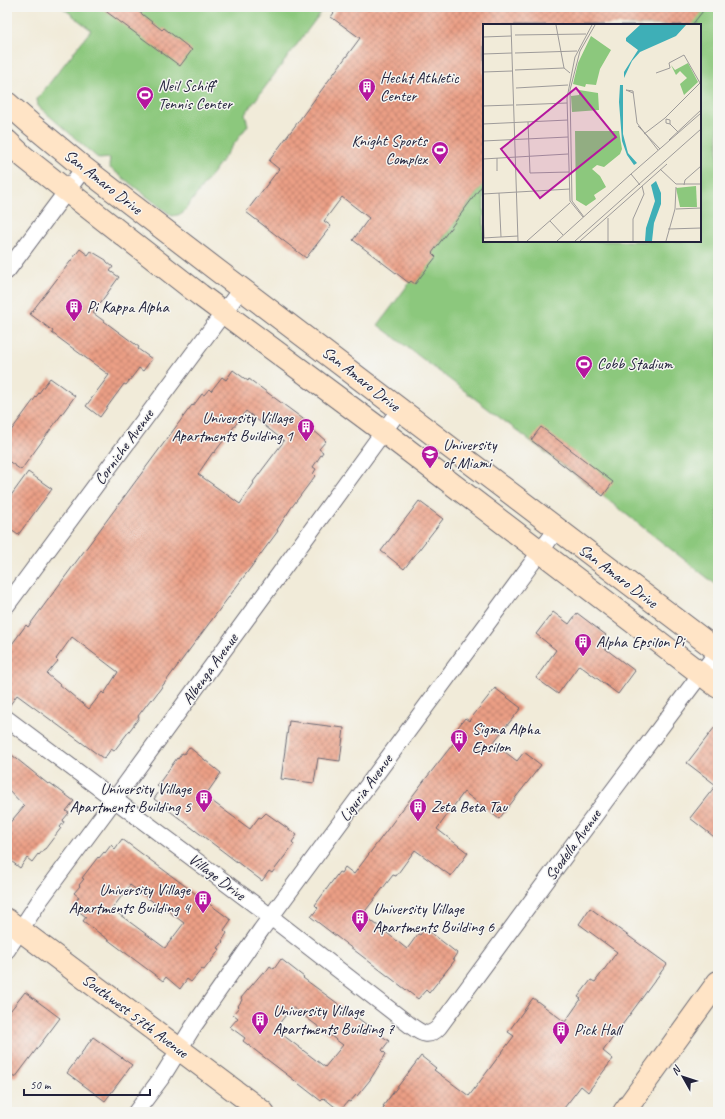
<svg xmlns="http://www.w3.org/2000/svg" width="725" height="1119" viewBox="0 0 725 1119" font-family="Caveat,sans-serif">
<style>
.pitch{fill:#8cc87d;stroke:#57755c}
.building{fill:url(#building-cross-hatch);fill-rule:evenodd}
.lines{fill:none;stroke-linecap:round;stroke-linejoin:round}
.street-casing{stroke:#6a6872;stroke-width:18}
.secondary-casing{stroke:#6a6872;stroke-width:24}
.street{stroke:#fff;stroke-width:16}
.secondary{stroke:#ffe4c6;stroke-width:22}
.labels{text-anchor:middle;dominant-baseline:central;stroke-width:3;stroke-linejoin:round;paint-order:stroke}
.poi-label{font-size:16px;fill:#22223b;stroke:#f6f6f2;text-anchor:start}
.street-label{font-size:16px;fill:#22223b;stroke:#f6f6f2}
.inset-road{fill:none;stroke:#9e9b9a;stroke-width:1}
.view{fill:#b5179e;fill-opacity:0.15;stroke:#b5179e;stroke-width:2}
.inset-edge{fill:none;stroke:#22223b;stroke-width:2}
</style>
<defs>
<pattern id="building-cross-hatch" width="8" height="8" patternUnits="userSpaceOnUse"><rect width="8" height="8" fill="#eb9f85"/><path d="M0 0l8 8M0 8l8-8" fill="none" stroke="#be816e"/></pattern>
</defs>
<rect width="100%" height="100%" fill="#f6f6f2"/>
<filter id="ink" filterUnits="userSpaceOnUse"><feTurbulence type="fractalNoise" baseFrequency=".025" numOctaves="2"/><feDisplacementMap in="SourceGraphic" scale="8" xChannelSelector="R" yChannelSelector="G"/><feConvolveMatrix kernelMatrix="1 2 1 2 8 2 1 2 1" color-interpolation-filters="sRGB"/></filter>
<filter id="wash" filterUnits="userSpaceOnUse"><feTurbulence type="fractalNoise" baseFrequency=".012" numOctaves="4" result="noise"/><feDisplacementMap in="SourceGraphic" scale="16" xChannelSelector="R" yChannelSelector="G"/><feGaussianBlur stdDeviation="0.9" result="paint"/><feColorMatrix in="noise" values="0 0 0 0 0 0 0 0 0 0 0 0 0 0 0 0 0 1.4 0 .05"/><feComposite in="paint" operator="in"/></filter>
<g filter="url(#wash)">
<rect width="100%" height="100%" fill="#f1ebd9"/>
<g class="pitch">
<path d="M62,7H325L245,114L248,125L246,128L182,214L172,216L109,167L110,158L99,159L38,106L37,99L91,30Z"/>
<path d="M641,7H718V586L599,493L378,325L484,183V241H700V25H627Z"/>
</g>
<g id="blocks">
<g class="building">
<path d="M100,7H133L162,30L164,28L192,50L180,66Z"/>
<path d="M338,7H706L692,25H484V183L432,253L436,257L415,284L411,281L409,283L353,240L369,218L342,197L324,221L331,226L306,258L246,212L279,169L269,161L360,38L331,17Z"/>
<path d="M80,249L88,255L91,251L106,260L107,262L113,267L110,271L119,277L93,313L139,347L138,349L152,359L143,371L139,368L126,385L124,384L100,417L86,406L109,375L52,333L53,331L30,314Z"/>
<path d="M233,370L248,381L249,379L314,427L312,429L326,441L319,449L323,452L313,467L316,469L313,474L315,476L291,508L277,530L278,531L152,700L151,699L138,716L139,718L114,751L111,749L104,759L17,695L7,709V651L26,625L28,627L192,405L193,406L202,394L204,395L209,389L211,391L222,377L226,380ZM246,411L284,441L253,482L254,483L240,504L198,474L213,452L214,453ZM72,637L118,672L104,694L102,692L89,709L47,674L58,661L56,659Z"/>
<path d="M50,378L75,396L21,470L7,460V436Z"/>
<path d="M541,427L613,482L603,496L531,440Z"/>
<path d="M28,472L52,489L18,535L7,527V501Z"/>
<path d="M419,501L443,519L404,569L381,551Z"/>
<path d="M553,612L569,624L577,613L606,635L599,644L635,671L618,694L579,665L558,694L536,678L556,650L536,634Z"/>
<path d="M495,688L521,708L493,743L517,761L524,752L541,765L499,819L464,792L437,829L468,853L451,876L415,850L396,876L393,875L363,914L407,949L418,934L420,935L425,928L457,953L453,959L455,960L429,993L426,990L418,999L311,917L318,908L315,905L339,872L341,873L345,867L354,874L420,786L460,735L455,731L465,718L469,721Z"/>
<path d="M289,721L344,728L340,761L318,758L314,783L281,779Z"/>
<path d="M718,723V840L690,818L716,785L687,763Z"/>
<path d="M189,747L221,773L205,796L250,829L259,817L261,818L266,813L297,835L292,842L294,844L272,873L269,871L262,881L154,799L161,789L157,786L177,758L178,759L182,753L184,754Z"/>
<path d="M7,751L48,784L50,783L74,801L66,811L69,813L63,820L64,822L60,827L61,828L45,849H44L39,855L38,854L32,862L27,858L20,868L7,858V826L24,806L7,788Z"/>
<path d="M122,839L231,920L224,930L227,933L222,941L223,942L218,948L220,949L204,970L202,969L191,982L187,979L180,989L166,977L163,981L83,921L86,917L72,906L79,897L74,893L80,886L79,885L84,879L82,878L98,857L99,858L104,852L105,853L111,845L115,849ZM130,885L163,909L164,908L184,923L165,948L112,909Z"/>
<path d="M590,908L667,964L603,1051L613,1059L588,1092L581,1086L561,1112H380L385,1107L383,1106L421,1056L436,1068L434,1070L469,1096L514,1036L508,1032L533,998L565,1022L581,999L578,997L591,980L595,982L617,952L579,924Z"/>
<path d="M281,959L304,977L303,978L389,1041L382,1050L386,1054L370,1080L357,1096L356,1095L350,1102L348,1101L340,1111L324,1098L321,1101L303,1087L243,1041L245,1038L230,1027L238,1018L233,1014L239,1007L238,1006L242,1000L241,998L263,972L265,973L270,966L274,969ZM292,1007L343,1045L325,1067L275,1029Z"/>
<path d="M25,992L60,1018L15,1078L7,1072V1015Z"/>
<path d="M93,1037L132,1065L105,1101L67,1073Z"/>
</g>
</g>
</g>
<g filter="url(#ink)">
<use href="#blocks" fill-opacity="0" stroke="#6a6872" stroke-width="1"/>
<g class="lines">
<defs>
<g id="street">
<path d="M7,271L84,168"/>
<path d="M7,605L241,289"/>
<path d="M7,719L254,904L411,1026C422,1034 429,1038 439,1027L606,800L718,651"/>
<path d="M7,950L40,900L106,811L400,409"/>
<path d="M136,1112L162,1077L193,1027L261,930L557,529"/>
</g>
<g id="secondary">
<path d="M7,103L32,125L84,168L218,271L718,651"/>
<path d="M7,141L24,157L67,191L200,295L384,432L718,687"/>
<path d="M7,920L263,1112"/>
<path d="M624,1112L718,982"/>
</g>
</defs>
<use href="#street" class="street-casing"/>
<use href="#secondary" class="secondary-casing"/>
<use href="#street" class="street"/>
<use href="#secondary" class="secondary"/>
</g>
</g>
<defs>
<symbol id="building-pin" viewBox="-11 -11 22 30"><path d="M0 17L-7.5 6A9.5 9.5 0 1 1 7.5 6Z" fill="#b5179e" stroke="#f6f6f2"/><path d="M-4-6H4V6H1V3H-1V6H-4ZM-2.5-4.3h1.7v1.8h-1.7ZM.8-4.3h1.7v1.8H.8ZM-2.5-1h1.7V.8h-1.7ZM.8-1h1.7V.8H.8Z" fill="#fff"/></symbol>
<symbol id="stadium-pin" viewBox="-11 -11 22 30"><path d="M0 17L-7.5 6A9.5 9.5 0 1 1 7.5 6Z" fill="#b5179e" stroke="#f6f6f2"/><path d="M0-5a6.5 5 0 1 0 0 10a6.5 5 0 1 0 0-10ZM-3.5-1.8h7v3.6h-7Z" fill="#fff"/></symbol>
<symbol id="university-pin" viewBox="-11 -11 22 30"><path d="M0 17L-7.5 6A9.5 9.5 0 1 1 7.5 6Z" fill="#b5179e" stroke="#f6f6f2"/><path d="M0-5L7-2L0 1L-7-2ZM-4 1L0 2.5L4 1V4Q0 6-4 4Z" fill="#fff"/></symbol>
</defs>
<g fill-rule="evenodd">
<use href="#building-pin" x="357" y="77" width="20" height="27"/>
<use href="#stadium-pin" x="135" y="85" width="20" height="27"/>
<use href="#stadium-pin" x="430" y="140" width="20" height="27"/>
<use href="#building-pin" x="64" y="297" width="20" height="27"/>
<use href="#stadium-pin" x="574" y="354" width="20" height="27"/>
<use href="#building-pin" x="296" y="417" width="20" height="27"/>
<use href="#university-pin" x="420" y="444" width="20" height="27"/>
<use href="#building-pin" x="573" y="632" width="20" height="27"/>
<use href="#building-pin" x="449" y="728" width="20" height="27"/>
<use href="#building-pin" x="194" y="788" width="20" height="27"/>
<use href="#building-pin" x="408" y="797" width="20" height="27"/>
<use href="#building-pin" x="193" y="889" width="20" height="27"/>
<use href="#building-pin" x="350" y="908" width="20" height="27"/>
<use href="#building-pin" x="250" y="1010" width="20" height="27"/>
<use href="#building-pin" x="551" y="1020" width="20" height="27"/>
</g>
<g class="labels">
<g class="poi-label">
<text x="380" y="78">Hecht Athletic<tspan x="380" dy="18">Center</tspan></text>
<text x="158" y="86">Neil Schiff<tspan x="158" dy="18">Tennis Center</tspan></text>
<text x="427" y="141" text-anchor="end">Knight Sports<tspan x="427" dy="18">Complex</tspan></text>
<text x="87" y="307">Pi Kappa Alpha</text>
<text x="597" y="364">Cobb Stadium</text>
<text x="293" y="418" text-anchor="end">University Village<tspan x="293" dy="18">Apartments Building 1</tspan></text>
<text x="443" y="445">University<tspan x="443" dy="18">of Miami</tspan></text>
<text x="596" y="642">Alpha Epsilon Pi</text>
<text x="472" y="729">Sigma Alpha<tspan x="472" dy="18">Epsilon</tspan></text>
<text x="191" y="789" text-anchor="end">University Village<tspan x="191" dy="18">Apartments Building 5</tspan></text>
<text x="431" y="807">Zeta Beta Tau</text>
<text x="190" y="890" text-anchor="end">University Village<tspan x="190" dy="18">Apartments Building 4</tspan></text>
<text x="373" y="909">University Village<tspan x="373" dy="18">Apartments Building 6</tspan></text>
<text x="273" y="1011">University Village<tspan x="273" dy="18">Apartments Building 7</tspan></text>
<text x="574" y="1030">Pick Hall</text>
</g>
<g class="street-label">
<text transform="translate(103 182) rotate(38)">San Amaro Drive</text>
<text transform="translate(361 379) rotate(38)">San Amaro Drive</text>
<text transform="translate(124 447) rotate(-54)">Corniche Avenue</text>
<text transform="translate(618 576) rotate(37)">San Amaro Drive</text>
<text transform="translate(210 669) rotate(-54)">Albenga Avenue</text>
<text transform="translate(366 788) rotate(-54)">Liguria Avenue</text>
<text transform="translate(573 845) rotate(-54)">Scodella Avenue</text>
<text transform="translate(217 877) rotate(37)">Village Drive</text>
<text transform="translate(135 1016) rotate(37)">Southwest 57th Avenue</text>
</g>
</g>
<g transform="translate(483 24)">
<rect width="218" height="218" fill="#f1ebd9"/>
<path d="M205,39L215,58L201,71L197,60L204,54L197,47L193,51L188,41L192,46Z" fill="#8cc87d"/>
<path d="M213,162L214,183H197L193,164Z" fill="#8cc87d"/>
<path d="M108,12L128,26L117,45L113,61L103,60L102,63L90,60L95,39ZM96,66L115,69L116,86L89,88L88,72L96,71ZM92,107H136L139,125L137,130L121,143L114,141L109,145L117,152L123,163L111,171L113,175L103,182L93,176Z" fill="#8cc87d"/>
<path d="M157,1H203L193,12L157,28L149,37L141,54V48L155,26L143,17V14ZM137,61H140V110L145,129L154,139L151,141L144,131L139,117L136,78ZM173,157L178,169V180L171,199L169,217H162L163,204L172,177L168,161Z" fill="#3eafb7"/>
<path class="inset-road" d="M28,1L35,217M73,1L81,44L87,49M32,11L103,10M0,13L28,12M32,29L94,27M0,30L29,29M32,46L81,44M0,48L29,47M173,49L187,44L186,39L201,31L217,59M33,64L85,61M150,69L143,66L150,67L154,99L175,126M33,81L84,79M0,82L30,81M45,98L47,149L86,148M0,100L85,96M187,100V96L183,95V99L187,100L195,108M155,102L177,125M161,110L182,94L218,58M186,116L218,86M0,117L85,113M14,134V147M0,135L85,130M177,145L193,160H218M148,150L218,89M201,161L202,156L218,142M16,169L18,213M0,170L87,165M193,185L218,184M0,187L1,214M100,193L87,177L84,74L92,33L109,1M101,193L89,177L87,66L97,27L112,1M125,194V217M67,197L80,211M185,205L218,204M0,214L35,212M44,217L87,179M74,217L148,150L157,161M92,217L218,105M97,217L184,140M150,217V195L161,170L159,162M183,217L192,185L193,163"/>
<path class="view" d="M93,64L133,113L57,174L18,125Z"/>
<rect width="218" height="218" class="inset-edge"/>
</g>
<rect width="725" height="1119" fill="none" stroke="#f6f6f2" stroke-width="24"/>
<g transform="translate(683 1077) rotate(309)" stroke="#f6f6f2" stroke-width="3" paint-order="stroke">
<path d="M0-3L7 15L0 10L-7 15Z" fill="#22223b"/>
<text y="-6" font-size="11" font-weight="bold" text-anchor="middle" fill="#22223b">N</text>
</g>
<path d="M24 1089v6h126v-6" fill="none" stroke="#22223b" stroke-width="2"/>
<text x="30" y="1089" font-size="12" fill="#22223b" stroke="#f6f6f2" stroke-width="3" paint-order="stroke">50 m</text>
</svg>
